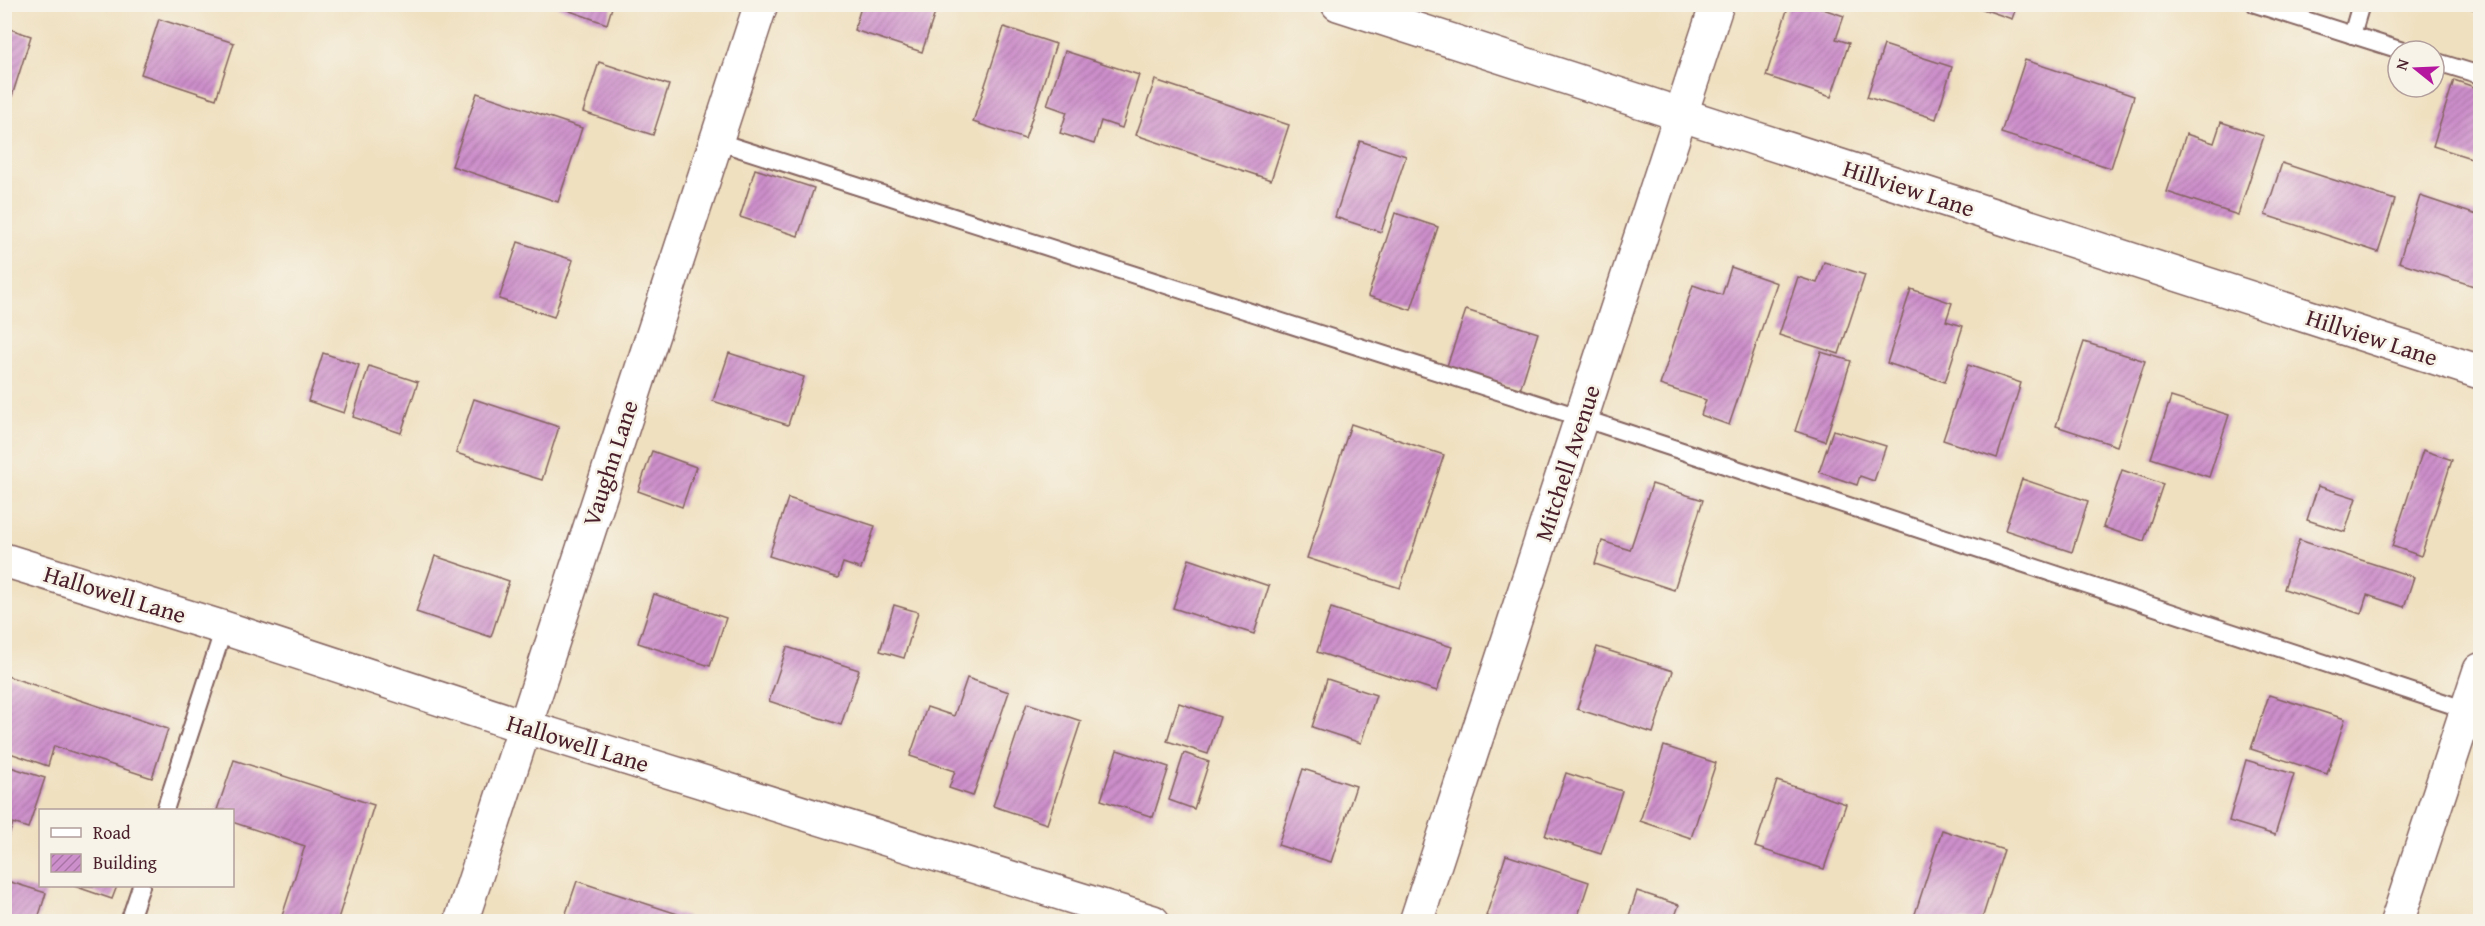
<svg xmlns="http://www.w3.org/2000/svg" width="2485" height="926" viewBox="0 0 2485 926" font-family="'Gentium Book Plus',serif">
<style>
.building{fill:url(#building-hatch)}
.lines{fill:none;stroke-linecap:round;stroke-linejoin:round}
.service-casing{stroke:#84635f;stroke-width:20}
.minor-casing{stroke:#84635f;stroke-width:36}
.tertiary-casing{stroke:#84635f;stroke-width:36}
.service{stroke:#fff;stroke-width:16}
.minor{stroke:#fff;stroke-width:33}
.tertiary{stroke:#fff;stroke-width:33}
.labels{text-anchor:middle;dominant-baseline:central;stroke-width:5;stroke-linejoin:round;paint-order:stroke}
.street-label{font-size:24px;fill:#4a1f2b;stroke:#f7f3e8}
</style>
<defs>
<pattern id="building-hatch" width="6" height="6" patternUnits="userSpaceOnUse" patternTransform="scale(1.5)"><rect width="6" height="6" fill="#cd8fcb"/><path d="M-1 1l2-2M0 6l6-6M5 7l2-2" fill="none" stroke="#a874a5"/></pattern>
</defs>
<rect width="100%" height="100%" fill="#f7f3e8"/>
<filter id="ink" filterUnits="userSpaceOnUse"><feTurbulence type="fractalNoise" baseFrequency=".0167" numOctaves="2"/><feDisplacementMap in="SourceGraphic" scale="12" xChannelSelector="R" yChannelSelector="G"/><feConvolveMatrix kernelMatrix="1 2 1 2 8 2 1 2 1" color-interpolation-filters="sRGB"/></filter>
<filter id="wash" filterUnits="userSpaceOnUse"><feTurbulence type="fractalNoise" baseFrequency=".008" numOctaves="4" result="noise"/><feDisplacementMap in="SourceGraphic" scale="24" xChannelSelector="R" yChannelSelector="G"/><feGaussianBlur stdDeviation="1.35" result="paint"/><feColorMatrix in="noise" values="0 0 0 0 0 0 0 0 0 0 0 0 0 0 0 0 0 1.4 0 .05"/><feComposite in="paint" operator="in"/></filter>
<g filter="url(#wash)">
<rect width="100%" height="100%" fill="#efe0c0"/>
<g id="blocks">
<g class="building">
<path d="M550,4H613L607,24Z"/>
<path d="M862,4H938L922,52L854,30Z"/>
<path d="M1789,4H1808L1844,16L1836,39L1849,43L1831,97L1766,76Z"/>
<path d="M2467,4H2480V11L2466,7Z"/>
<path d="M1971,5H2017L2012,19Z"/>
<path d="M159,19L234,43L216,99L141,74Z"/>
<path d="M4,27L31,36L12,96L4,94Z"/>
<path d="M1004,27L1056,44L1025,139L973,122Z"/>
<path d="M1884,45L1952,67L1936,119L1867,97Z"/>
<path d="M1065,51L1139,75L1122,128L1101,121L1094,144L1060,133L1067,112L1047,105Z"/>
<path d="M2025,60L2134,96L2111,168L2001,133Z"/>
<path d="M599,62L669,85L653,135L583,112Z"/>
<path d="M1155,80L1289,125L1271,180L1136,135Z"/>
<path d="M2454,80L2480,89V161L2433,146Z"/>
<path d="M477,93L582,128L558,202L452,166Z"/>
<path d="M2221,122L2264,136L2238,215L2167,192L2186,134L2214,143Z"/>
<path d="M1360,141L1406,156L1381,232L1335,217Z"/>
<path d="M2282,163L2395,200L2378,252L2265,215Z"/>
<path d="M755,169L814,188L798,236L740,217Z"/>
<path d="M2420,196L2480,216V288L2399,262Z"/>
<path d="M1395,213L1438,227L1411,310L1368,296Z"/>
<path d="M518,242L573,260L554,317L499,299Z"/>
<path d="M1824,262L1865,275L1839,354L1779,335L1798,277L1817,283Z"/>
<path d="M1731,267L1777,283L1729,425L1701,415L1706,400L1660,385L1693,285L1722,295Z"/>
<path d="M1911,289L1952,303L1946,321L1963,326L1945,382L1887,363Z"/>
<path d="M1466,310L1538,333L1520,390L1447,366Z"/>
<path d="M2084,342L2145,361L2117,446L2056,426Z"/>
<path d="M1821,352L1851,361L1825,441L1795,431Z"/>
<path d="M323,353L359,365L344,413L308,401Z"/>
<path d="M729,353L804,377L788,425L713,401Z"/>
<path d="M1968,365L2021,383L1997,458L1943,440Z"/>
<path d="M369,366L418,382L401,433L353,417Z"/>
<path d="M2171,397L2229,415L2209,477L2151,458Z"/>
<path d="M474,399L559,427L542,480L456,453Z"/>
<path d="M1351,424L1444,455L1400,588L1307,558Z"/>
<path d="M1833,430L1886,446L1874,481L1860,476L1857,485L1819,472Z"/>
<path d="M2423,450L2452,460L2421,556L2392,546Z"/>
<path d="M652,451L696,467L682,507L638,491Z"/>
<path d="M2122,470L2163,484L2144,541L2103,527Z"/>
<path d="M2022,479L2088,501L2072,552L2005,530Z"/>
<path d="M1652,484L1703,500L1674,590L1595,564L1602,541L1630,550Z"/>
<path d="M2318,486L2356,498L2345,532L2307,520Z"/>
<path d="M788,498L875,526L861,569L843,563L838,578L769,556Z"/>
<path d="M2299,540L2414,577L2404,607L2367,595L2361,614L2284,589Z"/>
<path d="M435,556L509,581L491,637L416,612Z"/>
<path d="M1189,559L1269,586L1254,634L1173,608Z"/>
<path d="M654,594L726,618L710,666L638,643Z"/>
<path d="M894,605L918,612L904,658L880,651Z"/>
<path d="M1331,608L1452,647L1437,691L1317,652Z"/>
<path d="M787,647L859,670L841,725L769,701Z"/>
<path d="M1597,647L1673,671L1653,733L1577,709Z"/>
<path d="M4,675L168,729L152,778L54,746L48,766L4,751Z"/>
<path d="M967,678L1009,692L973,796L949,788L955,771L910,756L927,707L954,716Z"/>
<path d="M1327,679L1376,695L1361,743L1312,727Z"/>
<path d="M2269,695L2345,719L2327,774L2251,749Z"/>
<path d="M1027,703L1081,721L1047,824L993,806Z"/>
<path d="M1179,703L1220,717L1208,754L1167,741Z"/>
<path d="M1664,746L1716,763L1691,838L1640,821Z"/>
<path d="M1117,750L1169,767L1153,817L1101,800Z"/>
<path d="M1184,753L1209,762L1194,809L1169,800Z"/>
<path d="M234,760L374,805L337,922H280L305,846L232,822V810H217Z"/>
<path d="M2246,760L2294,774L2275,835L2229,821Z"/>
<path d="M4,765L45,778L28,828L13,823L5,847Z"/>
<path d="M1303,769L1356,786L1331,862L1278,845Z"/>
<path d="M1566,773L1622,791L1601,854L1545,836Z"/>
<path d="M1777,781L1846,804L1824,869L1755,847Z"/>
<path d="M1942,830L2004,850L1981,922L1913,920Z"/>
<path d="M1506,855L1589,882L1576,922H1505L1486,916Z"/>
<path d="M4,880L46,893L37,922H4Z"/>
<path d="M577,881L699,921V922H563Z"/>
<path d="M74,886H117L112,899Z"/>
<path d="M1637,891L1679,905L1673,922H1627Z"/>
</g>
</g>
</g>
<g filter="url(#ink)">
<use href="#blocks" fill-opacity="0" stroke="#84635f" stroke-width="1.5"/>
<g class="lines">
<defs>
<g id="service">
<path d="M2255,4L2403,51"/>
<path d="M2352,35L2361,4"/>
<path d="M2434,61L2480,75"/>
<path d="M716,141L1582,418L2467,710"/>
<path d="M165,810L224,628"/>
<path d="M129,922L141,886"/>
</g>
<g id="minor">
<path d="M1338,4L2480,372"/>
<path d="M461,922L761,4"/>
<path d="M1416,922L1717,4"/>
<path d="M2397,922L2480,670"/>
</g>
<path id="tertiary" d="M4,560L224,628L523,726L1153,922"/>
</defs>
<use href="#service" class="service-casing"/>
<use href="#minor" class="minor-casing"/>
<use href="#tertiary" class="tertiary-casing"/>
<use href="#service" class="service"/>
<use href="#minor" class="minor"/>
<use href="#tertiary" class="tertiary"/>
</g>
</g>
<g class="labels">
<g class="street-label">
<text transform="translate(1909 188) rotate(18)">Hillview Lane</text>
<text transform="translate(2372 337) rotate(18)">Hillview Lane</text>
<text transform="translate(610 463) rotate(-72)">Vaughn Lane</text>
<text transform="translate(1567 463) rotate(-72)">Mitchell Avenue</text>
<text transform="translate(115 594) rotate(17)">Hallowell Lane</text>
<text transform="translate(578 743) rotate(17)">Hallowell Lane</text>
</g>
</g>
<rect width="2485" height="926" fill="none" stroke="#f7f3e8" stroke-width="24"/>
<rect x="39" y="809" width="195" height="78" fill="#f7f3e8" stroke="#b29e9c" stroke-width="1.5"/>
<rect x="51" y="828" width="30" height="9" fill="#ffffff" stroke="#b29e9c" stroke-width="1.5"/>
<text x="93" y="839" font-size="18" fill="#4a1f2b">Road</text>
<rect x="51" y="854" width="30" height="18" fill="url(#building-hatch)" stroke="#b29e9c" stroke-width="1.5"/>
<text x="93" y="869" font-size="18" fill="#4a1f2b">Building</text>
<g transform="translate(2416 69) rotate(288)"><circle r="28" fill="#f7f3e8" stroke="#b29e9c" stroke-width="1.5"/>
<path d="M0-4.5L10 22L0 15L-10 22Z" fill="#b5179e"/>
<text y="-9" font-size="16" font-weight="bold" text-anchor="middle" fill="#4a1f2b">N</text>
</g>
</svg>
